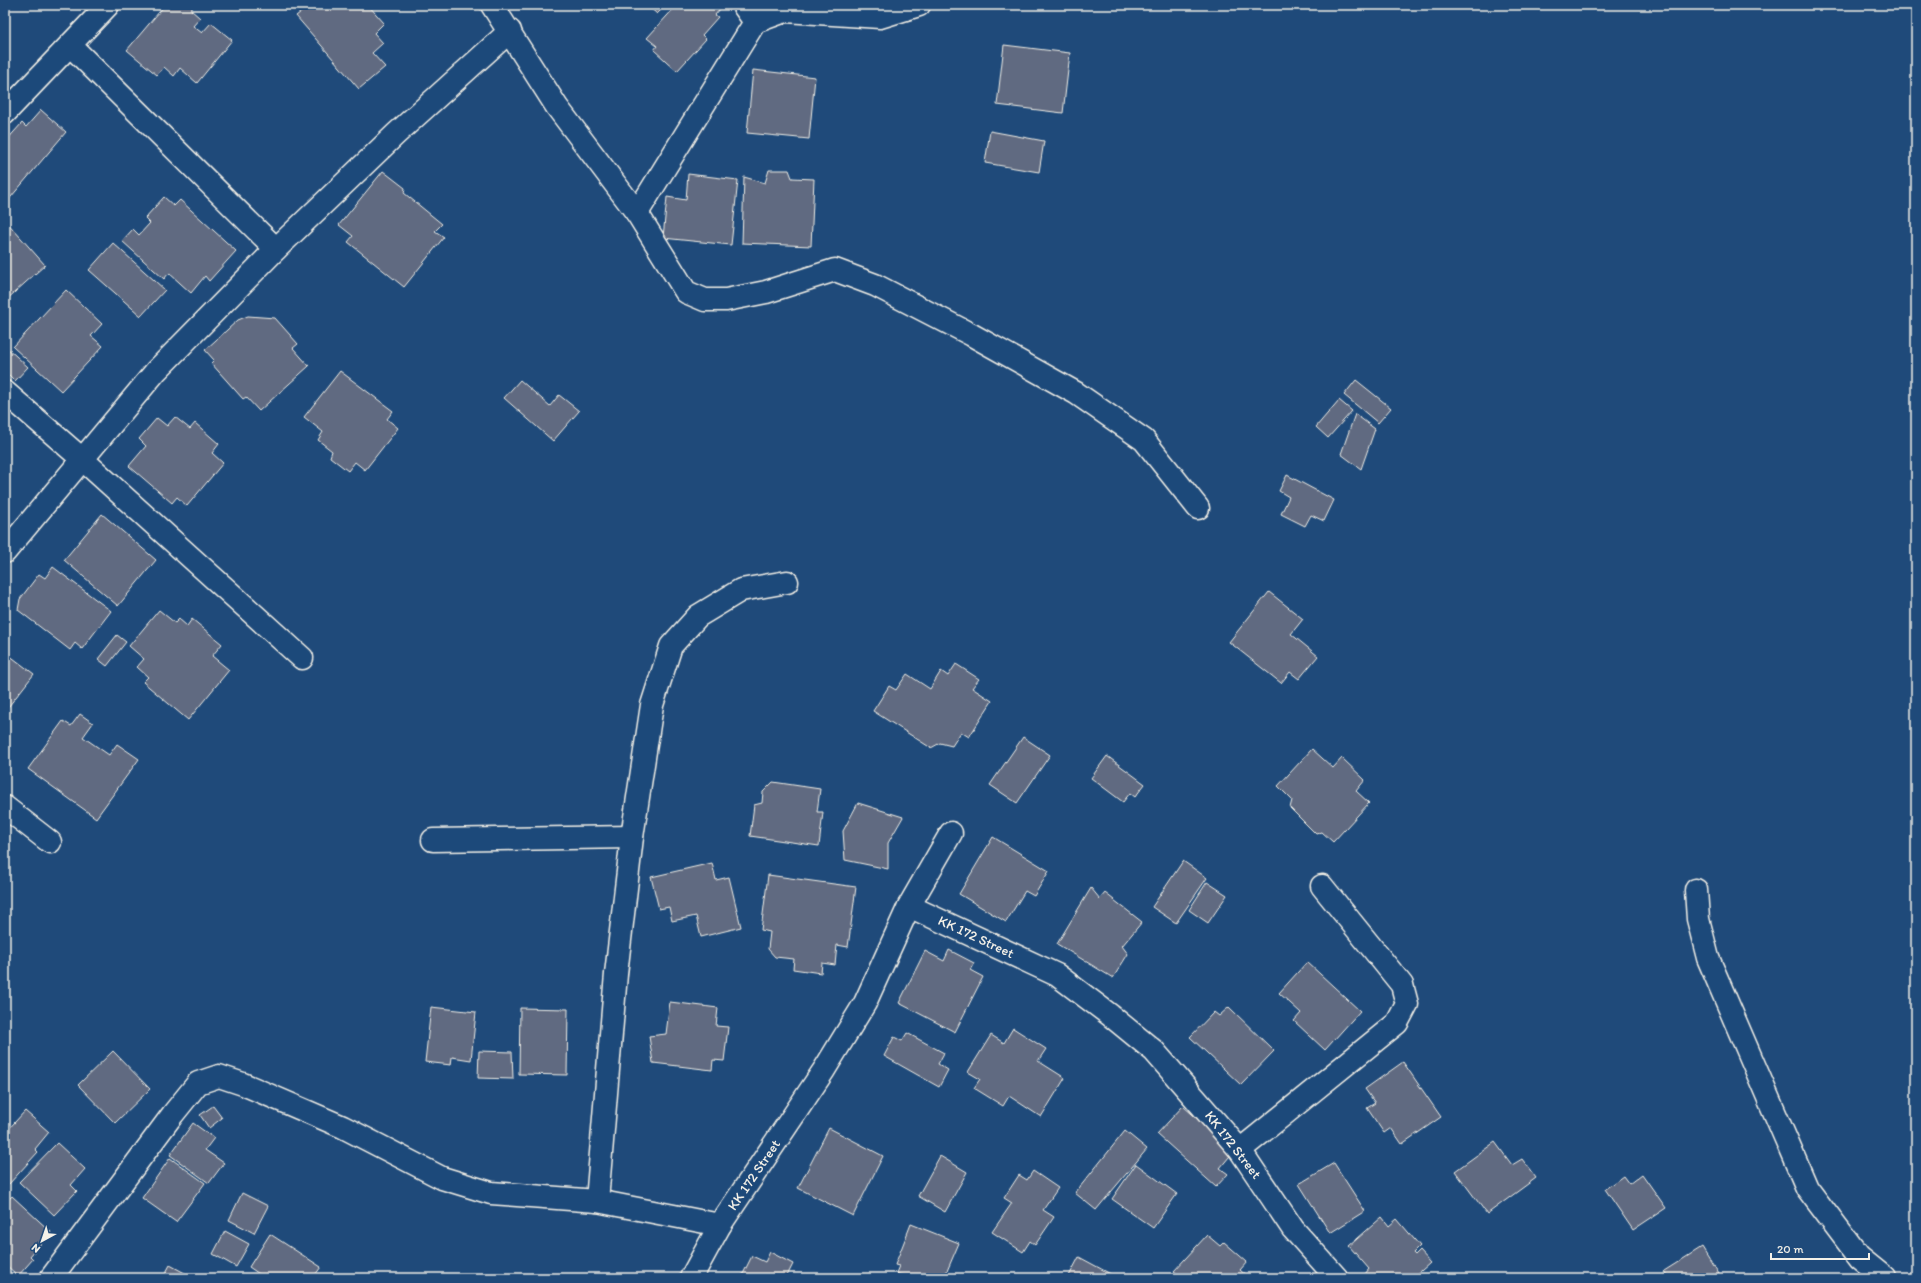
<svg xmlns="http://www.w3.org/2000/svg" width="1921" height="1283" viewBox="0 0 1921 1283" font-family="Itim,sans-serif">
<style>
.building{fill:#606a81;stroke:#f4f1e8}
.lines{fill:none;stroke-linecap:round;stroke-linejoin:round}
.minor-casing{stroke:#f4f1e8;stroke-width:25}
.minor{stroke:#1f4a7a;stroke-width:22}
.labels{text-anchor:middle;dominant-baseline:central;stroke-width:3.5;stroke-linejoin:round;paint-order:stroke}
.street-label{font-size:14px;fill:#f4f1e8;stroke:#1f4a7a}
</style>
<rect width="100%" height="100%" fill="#1f4a7a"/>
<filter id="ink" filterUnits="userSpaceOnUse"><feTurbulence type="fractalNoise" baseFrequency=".025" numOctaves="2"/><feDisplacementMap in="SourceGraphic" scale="8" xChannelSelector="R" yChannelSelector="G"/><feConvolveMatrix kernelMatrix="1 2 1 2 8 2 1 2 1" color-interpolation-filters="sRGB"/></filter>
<g filter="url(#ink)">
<g class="building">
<path d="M165,5H194L191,10L200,18L193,26L202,33L211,23L232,40L197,83L180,68L174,76L164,67L157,75L127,50Z"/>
<path d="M310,5H368L384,23L374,33L383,43L372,53L385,67L359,89L296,16Z"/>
<path d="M647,5H666L657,14Z"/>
<path d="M677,5H716L720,9L715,15L718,17L702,35L706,39L677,71L654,50L657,46L647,38Z"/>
<path d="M1004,45L1070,53L1063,113L997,105Z"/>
<path d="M753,70L815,77L809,139L747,133Z"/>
<path d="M41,110L66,132L5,204V142L22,123L26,127Z"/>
<path d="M990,131L1044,141L1039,172L985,163Z"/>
<path d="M769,170H789L792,178L814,179L811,246L742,243L744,177L765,183Z"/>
<path d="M383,171L405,188L404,193L442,224L435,231L444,237L404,287L348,242L353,236L339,225Z"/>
<path d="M688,174L738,180L731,245L663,238L667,197L686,200Z"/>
<path d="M164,197L174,206L180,200L236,251L209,281L205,276L191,293L169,273L164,279L122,241L133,229L139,235L150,223L145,218Z"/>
<path d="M5,220L45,265L5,301Z"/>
<path d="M113,243L165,290L141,316L89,270Z"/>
<path d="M66,290L102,324L91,336L103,346L61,391L13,347Z"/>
<path d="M248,316L275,318L298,344L293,348L309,366L259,411L246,397L243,399L211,363L214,360L205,350L238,320Z"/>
<path d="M5,346L28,367L15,381L5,371Z"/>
<path d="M340,371L393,411L387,419L398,428L365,470L355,462L348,471L330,457L332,451L318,440L323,432L304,417Z"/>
<path d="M520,380L550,406L559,395L579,411L553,441L504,398Z"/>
<path d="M1356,380L1391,408L1378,423L1344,395Z"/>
<path d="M1339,400L1352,411L1328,438L1316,427Z"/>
<path d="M1355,414L1375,429L1361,469L1341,454Z"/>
<path d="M175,417L190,429L195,423L219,444L212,453L223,463L187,506L177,497L172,503L129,466L146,446L139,439L157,418L167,426Z"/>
<path d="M1287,475L1334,500L1324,521L1311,515L1305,526L1281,514L1289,497L1279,491Z"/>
<path d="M102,514L156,560L118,606L64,560Z"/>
<path d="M53,567L111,611L82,649L75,643L70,650L18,610L20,599L39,574L45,578Z"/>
<path d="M1269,592L1303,619L1291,634L1318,656L1299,679L1290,672L1281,683L1229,642Z"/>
<path d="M159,610L175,623L179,619L187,626L192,619L222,644L212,656L229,670L188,720L143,682L148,677L137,667L144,659L129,646Z"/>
<path d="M117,635L126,642L107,666L98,659Z"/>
<path d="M5,652L34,674L5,711Z"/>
<path d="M956,664L979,679L972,688L992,701L969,737L961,732L952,746L940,743L931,748L873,711L889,686L896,690L907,674L930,689L941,671L948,676Z"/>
<path d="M80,714L93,723L83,737L109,755L117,744L139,759L96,818L28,769L63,721L71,726Z"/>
<path d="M1023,737L1050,755L1017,803L990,785Z"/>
<path d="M1312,749L1333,768L1342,758L1365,780L1356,791L1369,803L1333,842L1322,832L1316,834L1290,808L1292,800L1278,786Z"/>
<path d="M1107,756L1145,784L1135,797L1130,793L1123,802L1091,778Z"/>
<path d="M773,782L820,789L817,812H823L819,846L750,836L754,805L762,803L763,792Z"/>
<path d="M858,803L903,817L888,843V869L845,860L843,831Z"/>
<path d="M993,837L1049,871L1034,896L1025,891L1006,922L959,894Z"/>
<path d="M1183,861L1207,878L1176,923L1152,907Z"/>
<path d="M712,863L716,880L729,877L741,927L701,937L696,916L672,921L669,907L659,909L651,877Z"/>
<path d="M768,875L856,887L848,947L837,945L835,965L822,963L821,973L793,969L794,959L775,957L768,949L770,932L761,930Z"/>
<path d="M1207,882L1227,895L1208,923L1189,910Z"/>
<path d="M1091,888L1100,899L1105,893L1142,922L1122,946L1128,954L1113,978L1057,944Z"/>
<path d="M949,950L974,963L970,970L983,977L955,1032L899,1003L925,951L944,961Z"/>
<path d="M1307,962L1360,1011L1325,1050L1294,1021L1301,1013L1279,993Z"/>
<path d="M670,1002L718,1008L716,1026L728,1027L724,1061L713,1060L712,1070L653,1063L649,1036L666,1034Z"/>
<path d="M431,1007L476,1012L471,1060L452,1057L451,1065L425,1062Z"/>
<path d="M1229,1007L1274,1051L1241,1085L1190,1037L1214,1012L1219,1016Z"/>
<path d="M520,1008L568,1009L567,1075L519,1074Z"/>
<path d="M1013,1028L1046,1049L1038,1061L1065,1078L1041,1117L1009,1096L1003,1106L974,1088L980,1079L968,1072L991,1035L1004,1043Z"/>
<path d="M907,1033L944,1053L938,1064L948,1070L939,1087L884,1056L894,1037L902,1041Z"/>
<path d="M113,1051L150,1089L115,1123L78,1085Z"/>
<path d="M479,1051L512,1052L513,1079L478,1078Z"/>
<path d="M1403,1062L1441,1117L1402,1144L1391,1128L1384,1133L1367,1108L1375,1103L1365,1089Z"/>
<path d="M213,1106L222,1118L209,1128L200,1115Z"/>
<path d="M1183,1106L1234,1151L1220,1168L1228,1174L1216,1187L1157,1134Z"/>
<path d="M25,1111L49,1132L35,1149L38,1152L9,1184L5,1181V1133Z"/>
<path d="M193,1123L214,1138L205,1150L224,1163L209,1183L170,1155Z"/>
<path d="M829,1128L883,1156L853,1216L798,1188Z"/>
<path d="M1125,1131L1147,1149L1096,1210L1075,1193Z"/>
<path d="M1495,1142L1512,1165L1522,1159L1536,1178L1487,1214L1455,1171Z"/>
<path d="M57,1143L85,1169L71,1185L77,1191L54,1215L19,1182Z"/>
<path d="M940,1156L967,1172L945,1212L918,1196Z"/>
<path d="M170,1158L205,1183L176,1222L142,1198Z"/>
<path d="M1334,1163L1365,1211L1330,1233L1299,1184Z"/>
<path d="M1136,1164L1177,1194L1153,1228L1112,1199Z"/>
<path d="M1033,1171L1058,1188L1043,1210L1054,1217L1035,1245L1030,1241L1023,1252L992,1232L1012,1203L1004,1198L1019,1175L1027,1180Z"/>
<path d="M1642,1174L1666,1208L1633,1230L1605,1189L1623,1176L1629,1184Z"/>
<path d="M242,1193L268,1206L254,1233L229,1220Z"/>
<path d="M12,1196L51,1232L30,1256L33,1259L18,1276L5,1264V1203Z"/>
<path d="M1382,1217L1389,1226L1397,1219L1420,1246L1413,1253L1415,1255L1419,1251L1430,1263L1413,1278H1369L1365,1274L1369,1269L1349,1246Z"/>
<path d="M911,1224L959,1243L944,1278H938L929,1274L928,1278H910L896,1273L899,1266L895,1265Z"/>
<path d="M225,1231L249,1244L236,1267L213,1254Z"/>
<path d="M270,1234L321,1267L315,1275L320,1278H265L249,1267Z"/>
<path d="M1207,1235L1220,1246L1224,1242L1247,1262L1240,1270L1249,1278H1182L1174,1271Z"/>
<path d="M1702,1247L1721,1278H1669L1664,1271Z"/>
<path d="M770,1252L793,1264L787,1276L791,1278H741L752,1256L765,1262Z"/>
<path d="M1079,1257L1118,1278H1068Z"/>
<path d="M170,1265L194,1278H163Z"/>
</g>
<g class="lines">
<defs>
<g id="minor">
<path d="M492,5L557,107L637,213L686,292L705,300H726L766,292L835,270L875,285L972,335L1076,393L1144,440L1198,508"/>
<path d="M743,5L755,22"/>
<path d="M70,45L276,249"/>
<path d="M5,113L108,5"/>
<path d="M637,213L755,22L785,11L880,17L919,5"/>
<path d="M5,392L82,459L302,658"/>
<path d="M5,552L156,371L276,249L396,134L510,31"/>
<path d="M5,807L50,842"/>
<path d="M433,840L632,837"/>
<path d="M1696,890L1698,919L1708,958L1807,1188L1859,1257L1885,1278"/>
<path d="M909,906L951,833"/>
<path d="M1240,1150L1397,1023L1407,1004L1402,985L1322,886"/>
<path d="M597,1201L616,974L632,837L652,705L671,646L698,616L741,590L787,582"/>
<path d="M51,1278L173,1114L198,1083L219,1076L243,1084L343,1127L442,1178L491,1193L597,1201L720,1225"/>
<path d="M691,1278L720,1225L824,1070L865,1003L909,906L1057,975L1110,1015L1154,1051L1240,1150L1293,1229L1337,1278"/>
</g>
</defs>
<use href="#minor" class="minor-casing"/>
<use href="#minor" class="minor"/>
</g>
</g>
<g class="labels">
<g class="street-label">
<text transform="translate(976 937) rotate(25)">KK 172 Street</text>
<text transform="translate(1233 1145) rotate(52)">KK 172 Street</text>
<text transform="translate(754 1175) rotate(-56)">KK 172 Street</text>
</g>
</g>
<rect width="1921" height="1283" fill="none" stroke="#1f4a7a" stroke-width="20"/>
<rect x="10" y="10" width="1901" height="1263" fill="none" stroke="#f4f1e8" stroke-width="1.5" filter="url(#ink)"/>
<g transform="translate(42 1241) rotate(220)" stroke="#1f4a7a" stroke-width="3" paint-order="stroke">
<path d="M0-3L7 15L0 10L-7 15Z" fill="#f4f1e8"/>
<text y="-6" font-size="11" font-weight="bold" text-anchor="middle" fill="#f4f1e8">N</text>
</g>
<path d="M1771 1253v6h98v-6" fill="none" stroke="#f4f1e8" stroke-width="2"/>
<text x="1777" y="1253" font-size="12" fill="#f4f1e8" stroke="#1f4a7a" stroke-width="3" paint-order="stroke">20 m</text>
</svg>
